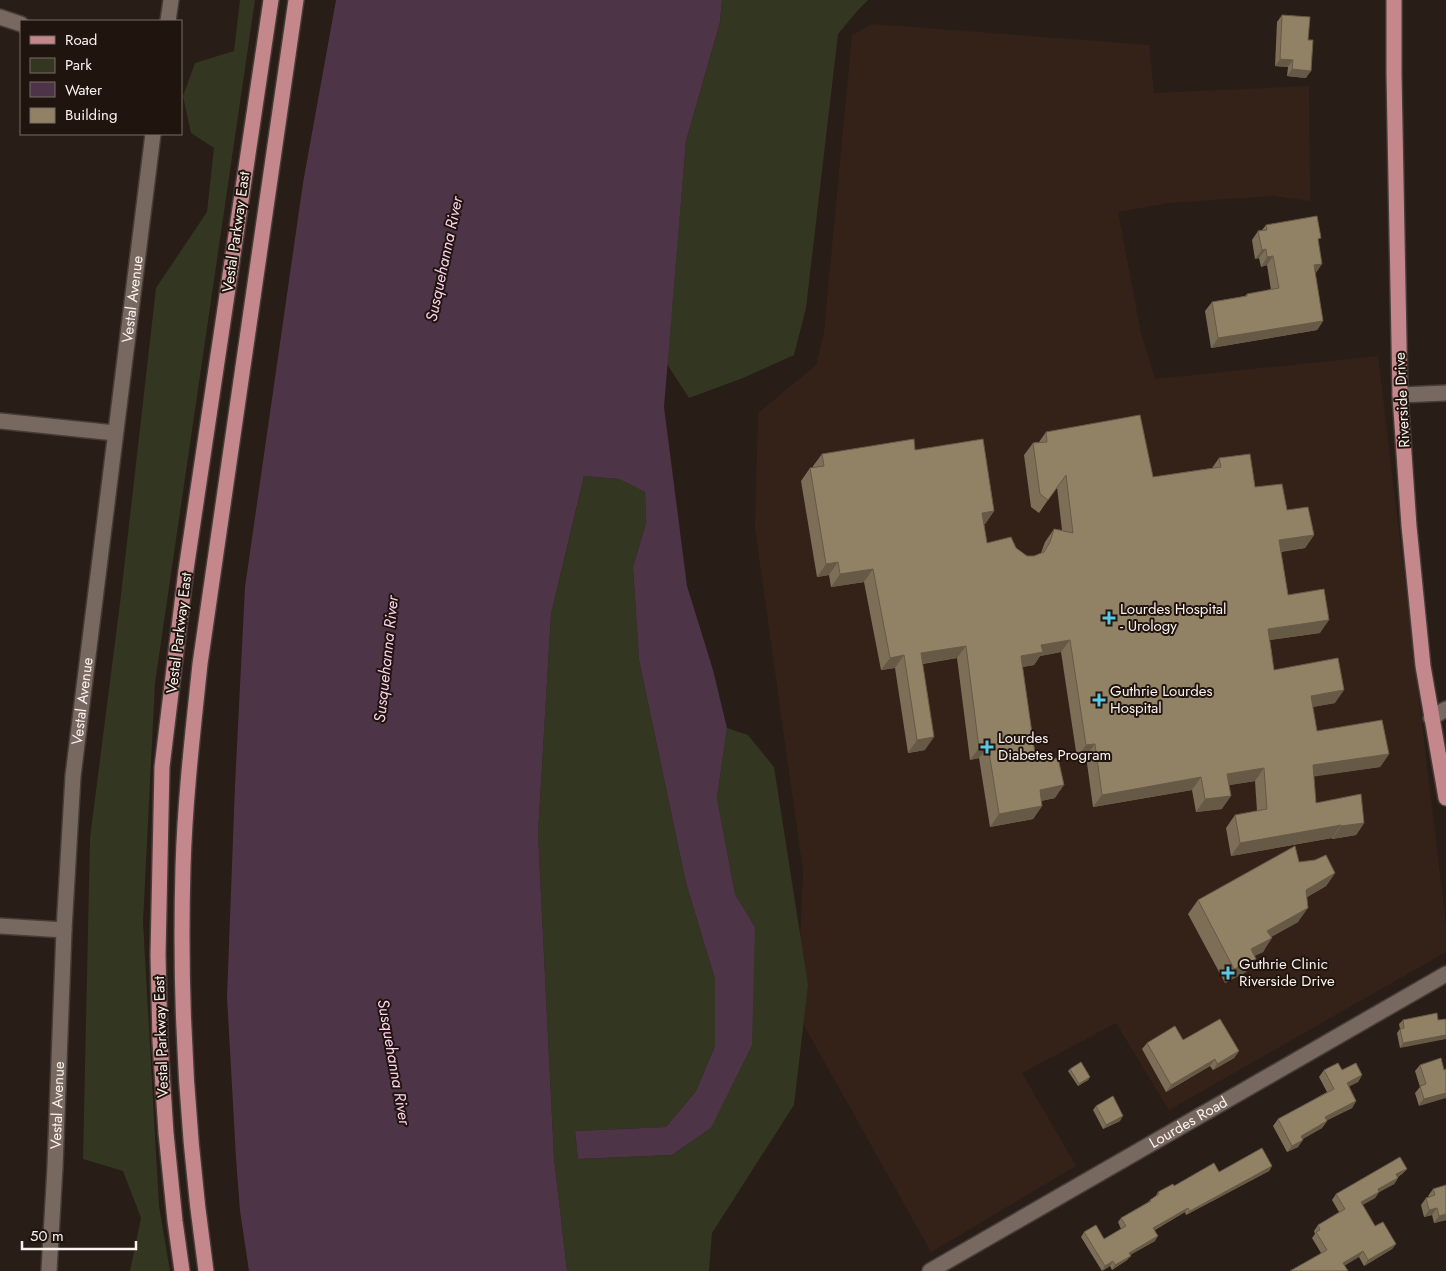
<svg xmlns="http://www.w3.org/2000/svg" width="1446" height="1271" viewBox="0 0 1446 1271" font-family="Jost,sans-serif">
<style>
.built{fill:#342219}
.green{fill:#333620}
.water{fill:#4d3446}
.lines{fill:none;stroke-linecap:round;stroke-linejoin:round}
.street-casing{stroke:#453b37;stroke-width:18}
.secondary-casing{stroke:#453b37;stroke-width:18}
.primary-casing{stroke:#453b37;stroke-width:18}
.street{stroke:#776860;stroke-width:15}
.secondary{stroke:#776860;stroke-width:15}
.primary{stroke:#c4878b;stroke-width:15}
.wall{fill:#7d6f57}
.shaded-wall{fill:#665a47}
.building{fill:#918165;stroke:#665a47}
.poi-dot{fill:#59c8e5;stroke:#20140e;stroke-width:2}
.labels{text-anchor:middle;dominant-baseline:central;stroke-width:4;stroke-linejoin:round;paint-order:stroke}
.street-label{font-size:15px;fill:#fbf2ee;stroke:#20140e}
.poi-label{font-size:15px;fill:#fbf2ee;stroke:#20140e;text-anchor:start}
.water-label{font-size:16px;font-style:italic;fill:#fcd1ee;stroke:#20140e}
</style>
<rect width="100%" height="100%" fill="#291d17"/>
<path class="built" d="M872,24L1149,45L1154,93L1309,86L1310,201L1273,196L1168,203L1118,212L1141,333L1155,379L1378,356L1446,924V952L1169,1110L1116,1023L1022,1073L1076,1166L931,1252L797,1013L803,872L755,528L758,413L816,365L824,332L852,35Z"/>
<g class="green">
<path d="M240,0H255L155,683L143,922L159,1206L170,1271H130L141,1218L123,1171L83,1159L90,838L121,595L156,288L207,212L214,148L191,133L183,96L195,63L234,51Z"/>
<path d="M722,0H868L858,10L838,34L806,308L794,355L743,378L689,398L667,364L686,141L720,22Z"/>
<path d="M584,476L619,479L645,492L646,523L633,567L639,660L686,883L715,979V1046L696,1091L666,1127L575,1131L578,1159L672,1155L711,1128L755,927L735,894L717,798L727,728L748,735L774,767L808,985L794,1105L712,1233L709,1271H567L554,1158L538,834L551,614Z"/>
</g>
<path class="water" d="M336,0H722L720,22L686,141L664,407L687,586L713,670L727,728L717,798L735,894L755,927L752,1045L711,1128L672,1155L578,1159L575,1131L666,1127L696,1091L715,1046V979L686,883L639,660L633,567L646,523L645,492L619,479L584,476L551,614L538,834L554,1158L567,1271H249L240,1211L236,1158L227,997L235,785L245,587L303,183Z"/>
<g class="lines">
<defs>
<g id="street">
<path d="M0,17L21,24"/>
<path d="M1400,395L1446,393"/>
<path d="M0,421L115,433"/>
<path d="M1431,718L1446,709"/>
<path d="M0,926L64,930"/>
<path id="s1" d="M930,1271L1446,974"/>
</g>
<g id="secondary">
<path d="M168,21L171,0"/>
<path id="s2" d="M49,1271L55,1167L64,930L73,776L153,134"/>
</g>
<g id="primary">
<path d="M1394,0V74L1400,395L1409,526L1423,666L1446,798"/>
<path d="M182,1271L175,1221L166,1133L160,1041L158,955L162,767L186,570L271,0"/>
<path d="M206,1271C187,1137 179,1003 183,867C185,799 193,731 200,664L296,0"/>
</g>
</defs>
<use href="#street" class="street-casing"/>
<use href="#secondary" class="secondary-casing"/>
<use href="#primary" class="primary-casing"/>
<use href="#street" class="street"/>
<use href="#secondary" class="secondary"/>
<use href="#primary" class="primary"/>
</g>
<g class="wall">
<path d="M1282,15L1306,78L1287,76L1288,67L1275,66L1277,22Z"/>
<path d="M1266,225L1318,241L1315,273L1323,321L1317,330L1211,348L1205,311L1212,302L1245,296L1247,294L1271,290L1267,265L1261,267L1259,258L1255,259L1252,240L1258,231L1262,230Z"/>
<path d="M1046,432L1153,477L1212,468L1219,458L1255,487L1287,510L1314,535L1305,548L1281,552L1288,595L1320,633L1270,640L1274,670L1335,703L1312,707L1317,731L1389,754L1380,767L1313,776L1316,803L1364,823L1356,835L1332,839V838L1231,856L1226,828L1235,815L1257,811L1255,781L1229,785L1222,809L1196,812L1192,790L1093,807L1086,756L1077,758L1061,652L1040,656L1034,665L1022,667L1036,761L1055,798L1041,801L1042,806L1033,819L990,827L979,758L970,760L957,658L923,664L925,750L908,753L895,668L881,670L864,582L831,587L829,575L817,577L801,481L810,468H813V466L822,454L915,450L994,511L985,524H984L987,543L1016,548L1027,556H1034L1041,553L1045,542L1054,529L1062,530L1057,487L1039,513L1031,507L1024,455L1033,443L1039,442Z"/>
<path d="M1299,862L1335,873L1326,886L1307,897L1298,922L1271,937L1263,952L1254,956L1246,972L1225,983L1188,914L1198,900Z"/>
<path d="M1437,1013L1400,1048L1397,1033L1400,1029L1399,1024L1403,1020Z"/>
<path d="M1183,1040L1239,1051L1234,1058L1213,1070L1210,1066L1166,1092L1142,1049L1147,1043Z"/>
<path d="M1420,1065L1444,1070L1446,1069L1419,1106L1415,1093L1420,1087L1415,1071Z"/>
<path d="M1070,1069L1090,1077L1088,1080L1078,1086L1068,1071Z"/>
<path d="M1324,1070H1342L1362,1075L1358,1082L1349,1086L1356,1101L1352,1108L1327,1120V1121L1322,1128L1302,1139L1298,1147L1287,1152L1273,1126L1278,1119L1327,1092L1319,1077Z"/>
<path d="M1096,1106L1120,1121L1103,1129L1093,1110Z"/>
<path d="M1272,1166L1269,1171L1186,1215L1185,1212L1155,1230V1241L1130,1255L1127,1260L1112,1270L1110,1266L1102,1271L1081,1237L1084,1232L1104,1239L1121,1229L1118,1222L1121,1218L1148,1202L1150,1200L1155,1197L1158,1192L1174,1186L1219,1172Z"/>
<path d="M1407,1169L1402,1174L1398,1177V1178L1394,1184L1379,1192L1375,1198L1362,1205L1375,1226L1396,1244L1392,1249L1364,1266L1359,1257L1321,1253L1312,1238L1315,1234L1314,1231L1318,1225L1339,1212L1332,1200L1336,1194Z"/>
<path d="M1433,1189L1446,1220L1434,1223L1432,1215L1424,1217L1421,1205L1426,1198L1429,1197L1428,1196Z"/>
</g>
<g class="shaded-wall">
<path d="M1280,59L1293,60L1288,67L1275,66Z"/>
<path d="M1292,69L1311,71L1306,78L1287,76Z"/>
<path d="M1266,249L1259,258L1255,259L1262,250Z"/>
<path d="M1273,256L1267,265L1261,267L1267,257Z"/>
<path d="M1322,264L1316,273L1314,265Z"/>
<path d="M1323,321L1317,330L1211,348L1218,338Z"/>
<path d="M994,511L985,524L973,526L982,513Z"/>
<path d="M1314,535L1305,548L1270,553L1279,540Z"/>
<path d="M838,562L829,575L817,577L826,564Z"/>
<path d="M873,569L864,582L831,587L840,574Z"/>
<path d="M1329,620L1320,633L1260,641L1268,629Z"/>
<path d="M1070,640L1061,652L1040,656L1034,665L1012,669L1021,656L1041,645Z"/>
<path d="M966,646L957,658L912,665L921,653Z"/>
<path d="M904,655L895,668L881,670L890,658Z"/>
<path d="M1344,690L1335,703L1302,709L1311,696Z"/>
<path d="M934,737L925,750L908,753L917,740Z"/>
<path d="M1095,744L1086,756L1077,758L1086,745Z"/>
<path d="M988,746L979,758L970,760L979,748Z"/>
<path d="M1389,754L1380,767L1304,778L1313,765Z"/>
<path d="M1264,768L1255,781L1218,787L1227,774Z"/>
<path d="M1201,777L1192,790L1093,807L1102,795Z"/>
<path d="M1064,785L1055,798L1031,803L1040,790Z"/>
<path d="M1231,796L1222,809L1196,812L1205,799Z"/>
<path d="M1042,806L1033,819L990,827L999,814Z"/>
<path d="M1364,823L1356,835L1332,839L1341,826Z"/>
<path d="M1341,825L1332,838L1231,856L1240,843Z"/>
<path d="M1335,873L1326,886L1297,903L1306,890Z"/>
<path d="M1308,908L1298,922L1258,944L1267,931Z"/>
<path d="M1272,938L1263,952L1241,962L1251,949Z"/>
<path d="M1256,959L1246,972L1225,983L1234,969Z"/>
<path d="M1446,1035V1039L1400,1048L1403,1043Z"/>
<path d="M1239,1051L1234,1058L1213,1070L1217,1064Z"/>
<path d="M1215,1059L1210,1066L1166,1092L1171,1085Z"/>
<path d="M1362,1075L1358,1082L1342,1090L1347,1083Z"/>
<path d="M1090,1077L1088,1080L1078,1086L1079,1084Z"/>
<path d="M1446,1093V1098L1419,1106L1424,1099Z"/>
<path d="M1356,1101L1352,1108L1320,1124L1325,1117Z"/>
<path d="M1123,1116L1120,1121L1103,1129L1106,1125Z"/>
<path d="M1327,1121L1322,1128L1296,1143L1301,1136Z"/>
<path d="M1303,1140L1298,1147L1287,1152L1292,1146Z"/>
<path d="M1272,1166L1269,1171L1186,1215L1190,1211Z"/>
<path d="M1407,1169L1402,1174L1392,1180L1396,1174Z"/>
<path d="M1398,1178L1394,1184L1374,1195L1378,1189Z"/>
<path d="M1379,1192L1375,1198L1357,1208L1361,1202Z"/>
<path d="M1188,1208L1185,1212L1150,1232L1153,1228Z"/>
<path d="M1437,1208L1432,1215L1424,1217L1429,1210Z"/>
<path d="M1446,1214V1220L1434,1223L1439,1216Z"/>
<path d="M1158,1236L1155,1241L1126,1257L1129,1253Z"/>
<path d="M1396,1244L1392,1249L1364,1266L1368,1260Z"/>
<path d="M1363,1251L1359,1257L1339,1269L1343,1263Z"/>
<path d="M1131,1256L1127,1260L1112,1270L1115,1265Z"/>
<path d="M1113,1261L1110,1266L1102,1271L1105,1266Z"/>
</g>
<g class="building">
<path d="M1282,15L1310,17L1308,40H1313L1311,71L1292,69L1293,60L1280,59Z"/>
<path d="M1317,216L1321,238L1318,239L1322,264L1314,265L1323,321L1218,338L1212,302L1247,296V294L1279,288L1273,256L1267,257L1266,249L1262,250L1258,231L1267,230L1266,225Z"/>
<path d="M1140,415L1153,477L1221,467L1219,458L1250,454L1255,487L1282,484L1287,510L1308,507L1314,535L1279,540L1288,595L1324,589L1329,620L1268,629L1274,670L1338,658L1344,690L1311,696L1317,731L1382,720L1389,754L1313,765L1316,803L1361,794L1364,823L1341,826V825L1240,843L1235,815L1267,809L1264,768L1227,774L1231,796L1205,799L1201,777L1102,795L1095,744L1086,745L1070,640L1041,645L1043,652L1021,656L1036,761L1058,758L1064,785L1040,790L1042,806L999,814L988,746L979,748L966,646L921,653L934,737L917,740L904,655L890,658L873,569L840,574L838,562L826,564L810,468L824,466L822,454L914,439L915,450L983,439L994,511L982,513L987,543L1011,537L1016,548L1027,556H1034L1044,552L1050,542L1054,529L1073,533L1066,475L1048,500L1040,494L1033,443L1047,442L1046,432Z"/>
<path d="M1295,846L1299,862L1315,860L1326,855L1335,873L1306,890L1308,908L1267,931L1272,938L1251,949L1256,959L1234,969L1198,900Z"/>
<path d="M1437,1013L1438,1020L1446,1019V1035L1403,1043L1400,1029L1404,1028L1403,1020Z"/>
<path d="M1220,1019L1239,1051L1217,1064L1215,1059L1171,1085L1147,1043L1175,1026L1183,1040Z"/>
<path d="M1441,1058L1444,1070L1446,1069V1093L1424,1099L1420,1086L1426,1084L1420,1065Z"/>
<path d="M1081,1062L1090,1077L1079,1084L1070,1069Z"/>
<path d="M1338,1063L1342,1070L1356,1063L1362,1075L1347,1083L1356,1101L1325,1117L1327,1121L1301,1136L1303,1140L1292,1146L1278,1119L1334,1089L1324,1070Z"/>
<path d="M1113,1096L1123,1116L1106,1125L1096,1106Z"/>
<path d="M1262,1148L1272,1166L1190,1211L1188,1208L1153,1228L1158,1236L1129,1253L1131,1256L1115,1265L1113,1261L1105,1266L1084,1232L1096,1225L1104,1239L1126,1226L1121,1218L1151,1201L1150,1200L1159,1194L1158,1192L1173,1184L1174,1186L1214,1163L1219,1172Z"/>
<path d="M1400,1157L1407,1169L1396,1174L1398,1178L1378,1189L1379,1192L1361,1202L1375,1226L1383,1222L1396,1244L1368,1260L1363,1251L1343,1263L1348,1271H1290L1327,1250L1316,1232L1320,1230L1318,1225L1345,1209L1336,1194Z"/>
<path d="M1446,1185V1214L1439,1216L1437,1208L1429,1210L1426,1198L1435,1195L1433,1189Z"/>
</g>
<g class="poi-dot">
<path d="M1106.5 610.5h5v5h5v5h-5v5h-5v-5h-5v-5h5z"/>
<path d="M1096.5 692.5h5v5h5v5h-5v5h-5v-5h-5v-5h5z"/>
<path d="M984.5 739.5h5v5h5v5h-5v5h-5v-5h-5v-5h5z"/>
<path d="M1225.5 965.5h5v5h5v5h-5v5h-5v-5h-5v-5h5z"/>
</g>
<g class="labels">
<g class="street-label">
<text transform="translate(236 232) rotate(-82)">Vestal Parkway East</text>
<text stroke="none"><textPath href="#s2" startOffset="976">Vestal Avenue</textPath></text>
<text transform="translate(1402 400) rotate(-93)">Riverside Drive</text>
<text transform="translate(179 633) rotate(-83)">Vestal Parkway East</text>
<text stroke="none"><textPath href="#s2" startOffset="571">Vestal Avenue</textPath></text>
<text transform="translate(161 1037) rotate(-92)">Vestal Parkway East</text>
<text stroke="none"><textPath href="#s2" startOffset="166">Vestal Avenue</textPath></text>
<text stroke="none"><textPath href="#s1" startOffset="298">Lourdes Road</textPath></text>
</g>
<g class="poi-label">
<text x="1120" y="609">Lourdes Hospital<tspan x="1120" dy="17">- Urology</tspan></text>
<text x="1110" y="691">Guthrie Lourdes<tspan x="1110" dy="17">Hospital</tspan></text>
<text x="998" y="738">Lourdes<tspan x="998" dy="17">Diabetes Program</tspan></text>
<text x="1239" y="964">Guthrie Clinic<tspan x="1239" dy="17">Riverside Drive</tspan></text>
</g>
<g class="water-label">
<text transform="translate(444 259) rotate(-78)">Susquehanna River</text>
<text transform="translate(386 659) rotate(-84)">Susquehanna River</text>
<text transform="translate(394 1062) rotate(80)">Susquehanna River</text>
</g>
</g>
<rect x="20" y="20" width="162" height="115" fill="#20140e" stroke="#786d68"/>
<rect x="30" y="36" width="25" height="8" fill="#c4878b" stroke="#786d68"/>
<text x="65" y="45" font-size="15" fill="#fbf2ee">Road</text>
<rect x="30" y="58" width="25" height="15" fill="#333620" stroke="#786d68"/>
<text x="65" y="70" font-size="15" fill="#fbf2ee">Park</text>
<rect x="30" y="82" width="25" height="15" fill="#4d3446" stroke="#786d68"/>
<text x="65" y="95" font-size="15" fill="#fbf2ee">Water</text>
<rect x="30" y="108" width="25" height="15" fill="#918165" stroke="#786d68"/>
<text x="65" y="120" font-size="15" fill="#fbf2ee">Building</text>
<path d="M22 1241v8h114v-8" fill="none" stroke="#fbf2ee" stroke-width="2.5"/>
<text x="30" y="1241" font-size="15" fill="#fbf2ee" stroke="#20140e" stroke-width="4" paint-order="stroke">50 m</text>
</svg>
